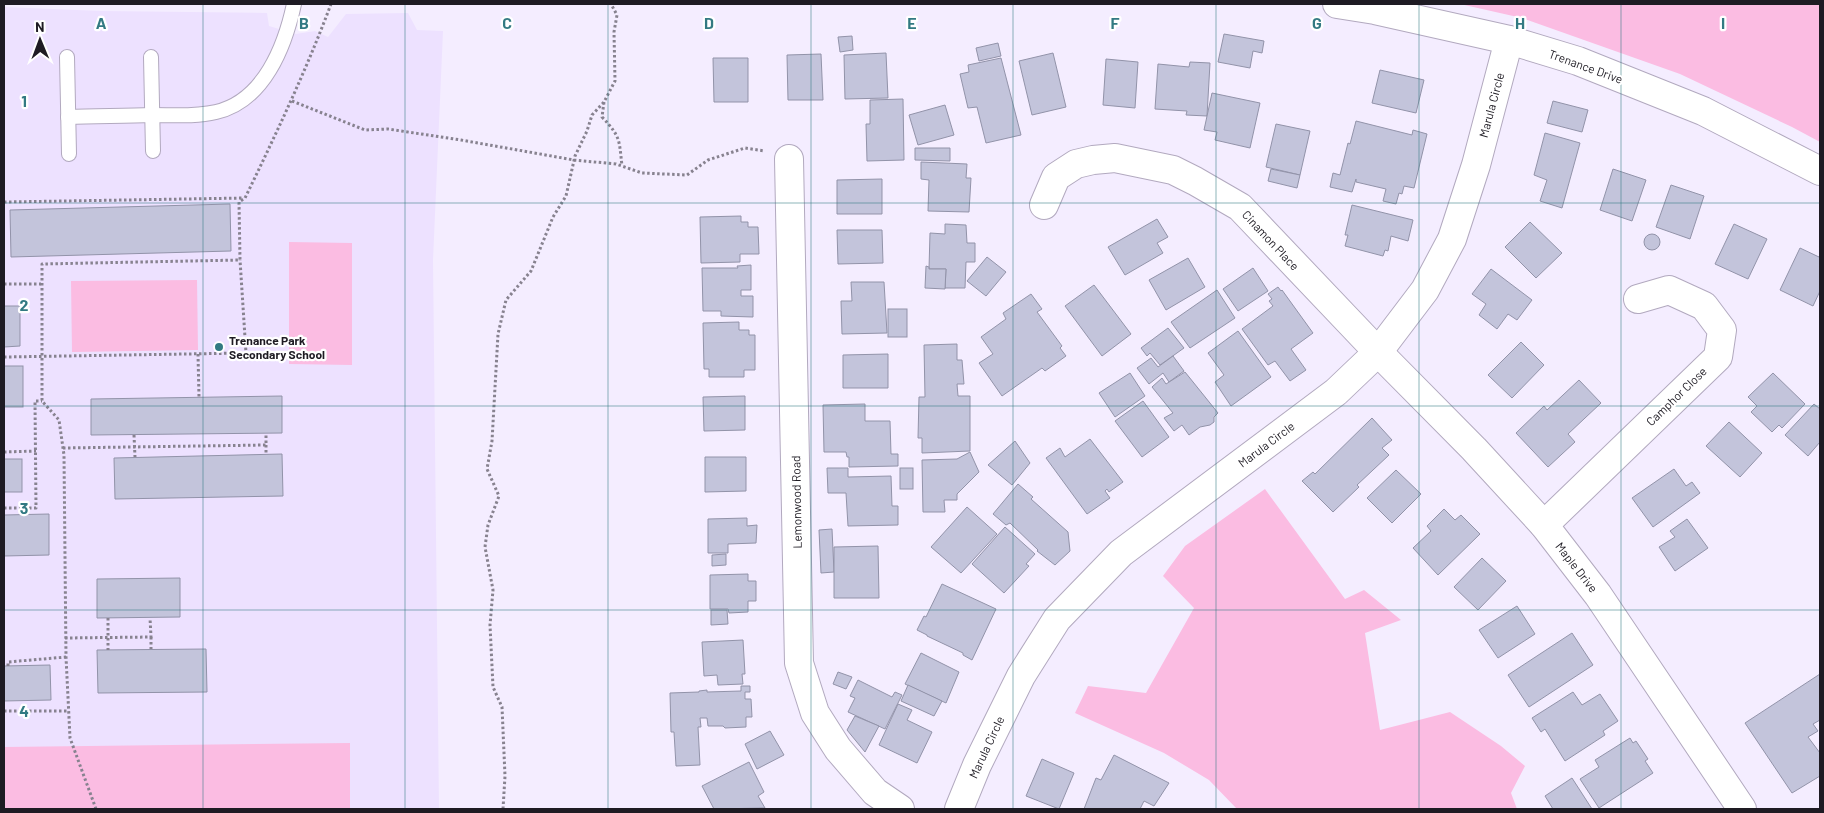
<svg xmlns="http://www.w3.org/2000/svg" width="1824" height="813" viewBox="0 0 1824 813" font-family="Barlow,sans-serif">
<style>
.built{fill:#ede1ff}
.green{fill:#fbbce2}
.building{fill:#c3c4db;stroke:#9293a9}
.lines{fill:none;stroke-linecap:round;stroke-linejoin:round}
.service-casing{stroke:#b2a9bf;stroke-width:16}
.minor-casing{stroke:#b2a9bf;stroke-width:30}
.path{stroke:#87828f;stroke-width:3;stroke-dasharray:2.5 2.5;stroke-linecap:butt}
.service{stroke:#fff;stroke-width:14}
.minor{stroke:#fff;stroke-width:28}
.grid{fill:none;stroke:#327a82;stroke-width:1;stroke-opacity:0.55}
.poi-dot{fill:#327a82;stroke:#fff;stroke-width:2}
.labels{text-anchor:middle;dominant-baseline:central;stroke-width:4.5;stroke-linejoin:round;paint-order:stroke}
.street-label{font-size:12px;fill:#1e1b23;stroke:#fff}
.poi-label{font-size:12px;font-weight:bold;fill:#1e1b23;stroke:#fff;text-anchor:start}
.grid-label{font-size:16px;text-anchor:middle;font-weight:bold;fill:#327a82;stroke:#fff;stroke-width:4.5;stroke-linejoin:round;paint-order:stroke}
</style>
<rect width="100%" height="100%" fill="#f4edff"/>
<path class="built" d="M4,7L101,11L267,13L269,26L296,34L315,31L328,37L346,14L408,13L417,30L443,31L433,260L439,809H4Z"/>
<g class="green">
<path d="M1460,4H1820V142L1792,127L1680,74L1522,18Z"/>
<path d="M289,242L352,243V365L289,364Z"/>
<path d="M197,280L198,350L72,352L71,281Z"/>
<path d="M1265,489L1345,599L1364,590L1401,620L1365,633L1380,730L1450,712L1501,746L1525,766L1511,793L1517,809H1237L1209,780L1164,753L1075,713L1088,686L1146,693L1194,608L1163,576L1185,546Z"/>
<path d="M350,743V809H4V747Z"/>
</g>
<g class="building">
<path d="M1224,34L1264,41L1262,53L1253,51L1250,68L1218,62Z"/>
<path d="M852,36L853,50L840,52L838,37Z"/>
<path d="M998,43L1001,56L979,61L976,48Z"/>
<path d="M886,53L888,98L845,99L844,55Z"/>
<path d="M1053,53L1066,107L1032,115L1019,61Z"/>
<path d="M821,54L823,100H788L787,55Z"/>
<path d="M713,58H748V102H714Z"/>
<path d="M1001,58L1021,135L986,143L977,107L968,108L960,74L969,72L968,65Z"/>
<path d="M1106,59L1138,62L1135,108L1103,105Z"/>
<path d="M1190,62L1210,63L1207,116L1186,115L1187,111L1155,109L1158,64L1189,67Z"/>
<path d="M1380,70L1424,80L1416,113L1372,103Z"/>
<path d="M1212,93L1260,103L1250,148L1215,140L1217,132L1204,130Z"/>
<path d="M903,99L904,160L867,161L866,124H870V100Z"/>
<path d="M1553,101L1588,110L1582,132L1547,123Z"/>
<path d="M945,105L954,135L918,145L909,115Z"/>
<path d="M1356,121L1412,135L1413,130L1427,134L1414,188L1404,186L1402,194L1399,193L1396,204L1383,201L1386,189L1356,182V179L1352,192L1330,187L1333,173L1340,175L1348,143L1350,144Z"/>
<path d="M1276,124L1310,131L1300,175L1266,167Z"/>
<path d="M1545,133L1580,143L1562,208L1540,201L1547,180L1534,175Z"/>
<path d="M915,148H950V161L915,160Z"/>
<path d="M921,162L967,164L966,178H971L969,212L928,211L929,180L921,179Z"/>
<path d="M1271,169L1300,175L1297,188L1268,181Z"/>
<path d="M1613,169L1646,180L1632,221L1600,210Z"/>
<path d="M882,179V214H837V180Z"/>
<path d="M1671,185L1704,196L1690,239L1656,227Z"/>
<path d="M230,204L231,251L11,257L10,210Z"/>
<path d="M1352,205L1413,220L1408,241L1391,236L1388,251L1385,250L1383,256L1345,246L1348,235H1345Z"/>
<path d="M741,216V222H748V227H758L759,254H740V262L701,263L700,217Z"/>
<path d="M1157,219L1168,237L1157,243L1163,253L1125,275L1108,247Z"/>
<path d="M1530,222L1562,253L1536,278L1505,247Z"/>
<path d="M945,224L966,225L967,243H975V262H966L965,288H945L946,269H929L930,233L945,234Z"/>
<path d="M1734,224L1767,239L1748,279L1715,264Z"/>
<path d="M837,230H882L883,263L838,264Z"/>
<circle cx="1652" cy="242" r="8"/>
<path d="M1800,248L1819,257L1820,254V291L1813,306L1780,290Z"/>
<path d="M987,257L1006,272L986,296L967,281Z"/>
<path d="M1188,258L1205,287L1166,310L1149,280Z"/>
<path d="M751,265V290H741V296H753V317L721,316V311H703L702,268H738L737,266Z"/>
<path d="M926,266L929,267V269H946L945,289L925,288Z"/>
<path d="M1253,268L1268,291L1238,311L1223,289Z"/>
<path d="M1491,269L1532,300L1517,320L1508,314L1497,329L1479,315L1486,304L1472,294Z"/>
<path d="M851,282H884L887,333L842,334L841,301H852Z"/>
<path d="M1094,285L1131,334L1102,356L1065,306Z"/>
<path d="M1278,287L1281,291L1282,290L1313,333L1291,349L1306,370L1290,381L1275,361L1268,365L1242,329L1273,306L1269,301L1272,299L1268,294Z"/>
<path d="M1217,290L1235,318L1190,348L1171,322Z"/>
<path d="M1031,294L1042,309L1037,312L1062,346L1060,348L1066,356L1045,371L1042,368L1002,396L979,363L993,354L981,337L1006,319L1003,313Z"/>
<path d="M4,306H20V346L4,347Z"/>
<rect x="888" y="309" width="19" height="28"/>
<path d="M739,322V330H749V335H755V370H744V377H709V369H704L703,323Z"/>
<path d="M1168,328L1184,348L1160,365L1150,353L1147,356L1141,348Z"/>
<path d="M1238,331L1271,377L1231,406L1215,382L1224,375L1208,353Z"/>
<path d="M1521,342L1544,365L1512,398L1488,375Z"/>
<path d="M957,344V360H962L964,384H957L958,396H970V451L922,453V438H918L919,397H925L924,345Z"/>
<path d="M888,354V388H843V355Z"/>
<path d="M1173,356L1184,371L1169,382L1163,373L1149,384L1137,368L1151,358L1158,367Z"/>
<rect x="4" y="366" width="19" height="41"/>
<path d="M1185,372L1218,413L1214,417V422L1210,425L1200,427L1189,435L1182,425L1174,431L1164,418L1173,413L1152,387L1162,378L1166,384Z"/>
<path d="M1130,373L1145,396L1115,417L1099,393Z"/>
<path d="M1773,373L1805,404L1782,428L1779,425L1772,432L1751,412L1757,406L1748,397Z"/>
<path d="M1579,380L1601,403L1568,434L1575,442L1548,467L1516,433L1544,406L1547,410Z"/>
<path d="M282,396V433L91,435V399Z"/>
<path d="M745,396V430L704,431L703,397Z"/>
<path d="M1143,401L1169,437L1142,457L1115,421Z"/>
<path d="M865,404V421H890L891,454H898V466L849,467V457H847L846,452H824L823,405Z"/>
<path d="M1814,404L1820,409V442L1808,456L1785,435Z"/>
<path d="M1372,418L1392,440L1382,448L1389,455L1357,485L1359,487L1333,512L1302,481L1313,472L1315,474Z"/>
<path d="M1729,422L1762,453L1740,477L1706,446Z"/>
<path d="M1090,439L1123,482L1109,492L1107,489L1105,491L1110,498L1087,514L1046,458L1060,448L1065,457Z"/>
<path d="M1015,441L1030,463L1012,485L988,465Z"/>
<path d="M970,452L979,472L957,494V500H944L945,512H923L922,460L957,459Z"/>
<path d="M282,454L283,496L115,499L114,458Z"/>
<path d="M705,457H746V491L705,492Z"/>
<rect x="4" y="459" width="18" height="33"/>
<path d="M827,468H848V477L891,476L892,506H898V525L848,526L846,493H828Z"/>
<rect x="900" y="468" width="13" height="21"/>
<path d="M1674,469L1686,486L1692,482L1700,493L1653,527L1632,498Z"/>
<path d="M1396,470L1421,494L1392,523L1367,498Z"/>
<path d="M1018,484L1033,497L1031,499L1068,532L1070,551L1055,565L1037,551L1038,550L1010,523L1006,525L993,514Z"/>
<path d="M967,507L997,534L961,573L931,547Z"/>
<path d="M1444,509L1455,520L1461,515L1480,534L1438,575L1413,548L1431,531L1427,526Z"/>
<path d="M49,514V555L4,556V515Z"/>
<path d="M747,518V526L757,525L756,543L728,544V553H708V519Z"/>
<path d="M1687,519L1708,548L1675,571L1659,547L1675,537L1670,531Z"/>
<path d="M1005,527L1035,554L1026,564L1029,566L1004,593L972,564Z"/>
<path d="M832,529L834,572L821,573L819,530Z"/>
<path d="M878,546L879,598H834V547Z"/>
<path d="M726,554V565L712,566V555Z"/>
<path d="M1482,558L1506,581L1478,610L1454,587Z"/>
<path d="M748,574V581H756V601H748V612L729,613L728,609H710V575Z"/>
<path d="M180,578V617L97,618V579Z"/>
<path d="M942,584L996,609L972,660L963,655V653L927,636V635L917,630L924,616L926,617Z"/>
<path d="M1517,606L1535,634L1498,658L1479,630Z"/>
<path d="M711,610H727L728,624L711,625Z"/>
<path d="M1572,633L1593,665L1529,707L1508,675Z"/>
<path d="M743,640L745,674H742L743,684L718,685L717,675L704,676L702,642Z"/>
<path d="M206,649L207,692L98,693L97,650Z"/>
<path d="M921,653L959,672L946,703L905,684Z"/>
<path d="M50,665L51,700L4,701V666Z"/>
<path d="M838,672L852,677L846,689L833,684Z"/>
<path d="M1820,674V720L1813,724L1818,731L1808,737L1820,753V776L1792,793L1745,723Z"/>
<path d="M858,680L892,697L895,692L902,695L885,729L848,712L855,698L850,696Z"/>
<path d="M908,685L942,701L934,716L901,701Z"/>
<path d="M741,686H750V692H745V699H751L752,717H746V727L725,728L723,726H708L707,718H700L701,727H698L700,765L676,766L674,732H671L670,693L699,692V691L707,690V692L741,691Z"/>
<path d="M1573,692L1582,705L1600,694L1618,721L1603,731L1605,735L1565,761L1545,729L1541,732L1532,718Z"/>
<path d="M898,704L912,710L907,720L932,732L917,763L879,745Z"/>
<path d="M855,716L879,726L865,752L847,730Z"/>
<path d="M770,731L784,755L757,769L745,744Z"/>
<path d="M1630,738L1633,743L1636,741L1648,759L1645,761L1653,773L1599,808L1580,779L1599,767L1595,760Z"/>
<path d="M1114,755L1169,783L1154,806L1144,801L1140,809H1084L1096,778L1101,780Z"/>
<path d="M1042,759L1074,773L1059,809L1026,796Z"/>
<path d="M749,762L764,792L758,796L765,808L714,809L702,786Z"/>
<path d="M1572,778L1592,809H1553L1545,796Z"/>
</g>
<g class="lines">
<defs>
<g id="service">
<path d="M67,57L69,154"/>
<path d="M151,57L153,151"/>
<path d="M68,117C96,116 124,116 152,115C173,115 195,117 216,112C264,101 285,46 294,4"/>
</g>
<g id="minor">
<path d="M1337,4L1375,10L1509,40L1578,61L1703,111L1820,171"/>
<path d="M789,159L799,663L815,713L838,749L875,792L900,809"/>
<path d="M1044,205L1056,177L1076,164L1093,160L1115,158L1173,170L1195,181L1240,207L1378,352L1474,449L1544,525L1598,595L1742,809"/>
<path d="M1544,525L1718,357L1722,330L1704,306L1669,290L1638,299"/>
<path d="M959,809L977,765L1021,676L1057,619L1121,553L1336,392L1378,352L1425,290L1452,239L1476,165L1509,40"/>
</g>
</defs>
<use href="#service" class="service-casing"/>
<use href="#minor" class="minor-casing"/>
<g class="path">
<path d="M292,101L365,130L388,129L461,140L574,160L616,164L642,173L687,175L708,160L745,148L765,151"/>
<path d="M604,102L602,117C621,137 619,140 622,166"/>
<path d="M4,202L244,198"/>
<path d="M4,284H41"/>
<path d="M198,354L199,397"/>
<path d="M4,357L246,353L240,260"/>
<path d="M134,435L135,457"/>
<path d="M266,445V454"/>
<path d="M63,448L266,445V433"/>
<path d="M4,452L36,451"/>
<path d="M4,508H36L35,401H42"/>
<path d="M108,618V650"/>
<path d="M151,637V649"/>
<path d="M65,638L151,637L150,618"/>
<path d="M8,666V662L66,657"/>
<path d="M4,711H69"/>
<path d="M96,809L70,738L66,657L64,455L59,420L42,401V264L240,260L239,202L245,198C276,134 306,71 331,4"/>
<path d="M503,809L505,776L502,707L493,687L490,625L493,590L485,547L488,525L499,496L487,469L492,441L498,334L506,300L531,271L553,217L566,196L575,156L587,131L592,115L604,102L615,81L614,32L617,15L611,4"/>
</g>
<use href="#service" class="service"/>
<use href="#minor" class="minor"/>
</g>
<path class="grid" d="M203,4V809M405,4V809M608,4V809M811,4V809M1013,4V809M1216,4V809M1419,4V809M1621,4V809M4,203H1820M4,406H1820M4,610H1820"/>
<circle class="poi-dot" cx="219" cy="347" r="5"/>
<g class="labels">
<g class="street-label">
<text transform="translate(1586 66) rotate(20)">Trenance Drive</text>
<text transform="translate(1491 105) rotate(-75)">Marula Circle</text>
<text transform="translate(1271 240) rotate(47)">Cinamon Place</text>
<text transform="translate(1676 396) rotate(-44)">Camphor Close</text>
<text transform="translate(1266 444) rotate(-37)">Marula Circle</text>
<text transform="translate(796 502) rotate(-91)">Lemonwood Road</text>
<text transform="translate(1577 567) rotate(52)">Maple Drive</text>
<text transform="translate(986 747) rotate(-65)">Marula Circle</text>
</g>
<g class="poi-label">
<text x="229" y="340">Trenance Park<tspan x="229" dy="14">Secondary School</tspan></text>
</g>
</g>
<g class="grid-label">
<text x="101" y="29">A</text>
<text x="304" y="29">B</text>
<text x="507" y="29">C</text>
<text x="709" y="29">D</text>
<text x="912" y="29">E</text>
<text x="1115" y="29">F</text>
<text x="1317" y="29">G</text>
<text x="1520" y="29">H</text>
<text x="1723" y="29">I</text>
<text x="24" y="107">1</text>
<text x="24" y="311">2</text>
<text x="24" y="514">3</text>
<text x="24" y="717">4</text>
</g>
<rect width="1824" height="813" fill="none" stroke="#1e1b23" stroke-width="10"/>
<g transform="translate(40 40) rotate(359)" stroke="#ffffff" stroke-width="4" paint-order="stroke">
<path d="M0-4L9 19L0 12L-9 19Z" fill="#1e1b23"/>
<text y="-8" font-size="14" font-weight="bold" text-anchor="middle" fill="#1e1b23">N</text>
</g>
</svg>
